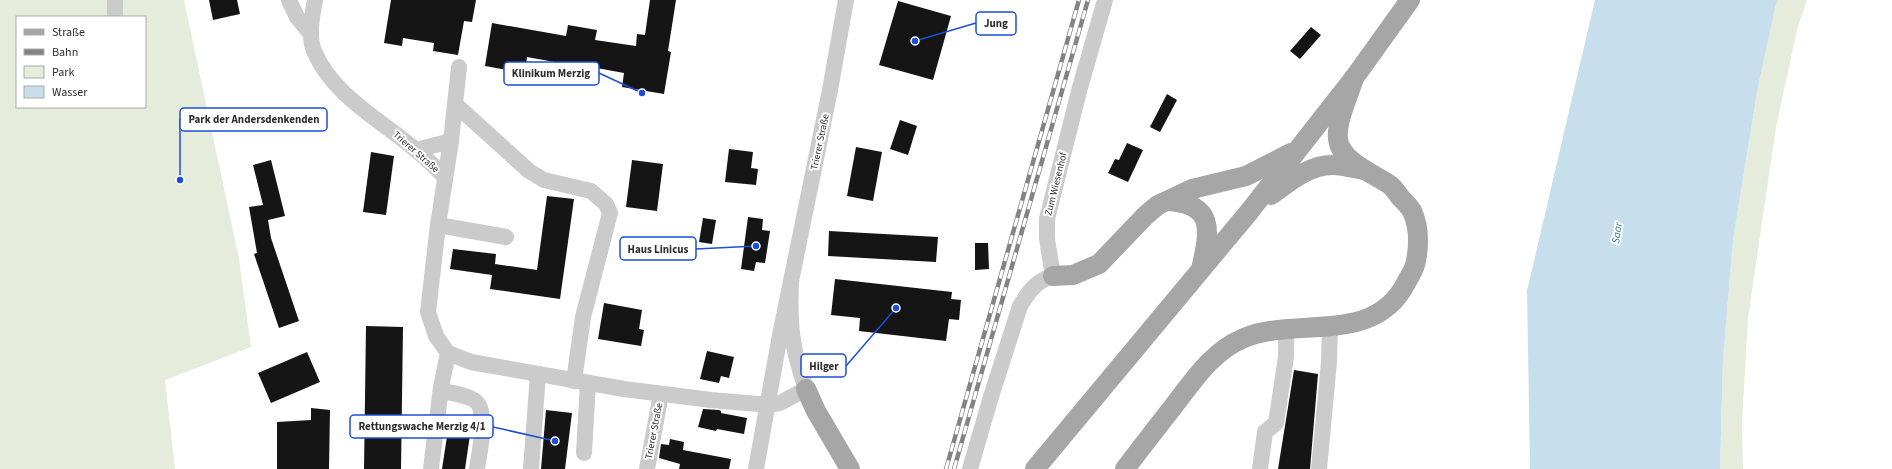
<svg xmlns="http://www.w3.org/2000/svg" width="1892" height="469" viewBox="0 0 1892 469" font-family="'Source Sans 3',sans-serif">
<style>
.green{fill:#e5ecdb;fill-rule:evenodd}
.water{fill:#c7dfec}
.building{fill:#151515}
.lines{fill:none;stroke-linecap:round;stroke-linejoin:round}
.minor{stroke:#cbcbcb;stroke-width:16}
.major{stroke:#a6a6a6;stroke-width:20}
.rail-casing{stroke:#838383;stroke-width:4.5}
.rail{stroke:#fff;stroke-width:3;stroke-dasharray:9;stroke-linecap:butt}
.labels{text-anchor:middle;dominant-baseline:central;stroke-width:4;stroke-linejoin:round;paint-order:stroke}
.street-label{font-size:10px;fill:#2e2e2e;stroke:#fff}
.water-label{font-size:11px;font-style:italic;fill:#3a7393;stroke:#fff}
.leader{fill:none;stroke:#1d4ed8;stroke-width:1.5}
.callout-dot{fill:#1d4ed8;stroke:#fff;stroke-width:1.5}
.callout{fill:#fff;stroke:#1d4ed8;stroke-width:1.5}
.callout-label{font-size:11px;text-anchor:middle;font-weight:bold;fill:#2e2e2e}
</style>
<rect width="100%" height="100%" fill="#fff"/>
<g class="green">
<path d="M0,0H184L239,259L251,347L165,380L175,469H0ZM17,17H145V107H17Z"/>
<path d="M1777,0H1807L1797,30L1776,127L1748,318L1742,423L1743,469H1720L1723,360L1733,240L1758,87Z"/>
</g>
<path class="water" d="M1595,0H1777L1758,87L1733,240L1723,360L1720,469H1530L1527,291Z"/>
<g class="building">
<path d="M209,0H237L240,14L213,20Z"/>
<path d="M391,0H476L472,22L464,21L458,55L433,51L434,43L403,38L402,46L384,43Z"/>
<path d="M650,0H676L668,51L671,52L664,94L622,87L624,73L591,67L590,73L560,68V63L527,57L525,73L485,66L492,23L566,36L568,25L597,30L595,40L636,46L637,34L645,35Z"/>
<path d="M898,1L951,16L933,80L879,65Z"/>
<path d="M1311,27L1321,35L1300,59L1290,51Z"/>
<path d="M1167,94L1177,100L1160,132L1150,127Z"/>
<path d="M900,120L917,126L908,155L890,149Z"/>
<path d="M1127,143L1143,150L1128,182L1108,173L1115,159L1119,160Z"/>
<path d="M856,147L882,152L873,201L847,196Z"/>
<path d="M729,149L753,152L751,168L758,169L756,185L725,182Z"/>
<path d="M371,152L394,156L386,215L363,212Z"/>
<path d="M271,160L285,216L268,220L271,238L299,321L279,328L254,254L257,253L249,207L263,205L253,165Z"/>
<path d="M632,160L663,164L657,211L626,207Z"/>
<path d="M547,196L574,199L560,299L490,289L492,275L450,269L453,249L496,254L495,264L537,270Z"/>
<path d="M748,217L763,219L762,230L770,231L765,263L756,262L754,271L741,269Z"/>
<path d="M703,218L716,220L712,244L699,242Z"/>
<path d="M829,231L938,237L936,262L828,256Z"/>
<path d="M975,243H988L989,269L975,270Z"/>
<path d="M835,279L952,292L951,299L961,300L959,320L949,319L946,341L859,331L860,318L831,315Z"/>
<path d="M604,303L642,310L639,329L644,330L641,346L598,339Z"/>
<path d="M366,326L403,327L401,469H364Z"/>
<path d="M707,351L734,357L729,378L721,376L719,383L700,379Z"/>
<path d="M307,352L320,382L271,403L258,373Z"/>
<path d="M1294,370L1318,374L1310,469H1278Z"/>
<path d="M311,408L330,410L329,469H277V422L311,420Z"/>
<path d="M703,409L719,410L721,411V413L747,418L744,434L717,429L716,431L698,427Z"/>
<path d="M546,410L572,413L565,469H541Z"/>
<path d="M450,417L472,421L465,469H442Z"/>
<path d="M670,439L684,442L683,450L731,459L729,469H679L680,464L659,458L661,444L669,445Z"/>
</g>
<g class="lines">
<g class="minor">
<path d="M115,0V17"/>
<path d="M289,0L297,17L310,33"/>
<path d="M315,0C312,17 308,35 314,51C333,96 381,120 416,150C426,158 436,168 445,177"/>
<path d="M456,105L529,171L544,180L591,191L606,204L610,213L583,317L574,381"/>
<path d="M451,141L459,67"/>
<path d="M416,150L451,141L438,225L428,312L436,336L448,353L471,362L624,389L711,400L769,405L780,403L806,389C792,349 789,325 791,283"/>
<path d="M438,225L506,237"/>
<path d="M441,391C452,393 464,394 474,400C490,410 479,453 477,469"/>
<path d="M584,453L588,383"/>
<path d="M431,469L441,387L448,353"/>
<path d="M531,469L538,374"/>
<path d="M647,469L661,394"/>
<path d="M756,469L780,335L830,90L846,0"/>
<path d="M970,469L990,400L1020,306C1029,291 1036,281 1053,276L1047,239V219L1079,91L1105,0"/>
<path d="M1260,469L1265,432L1276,423L1286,357V330"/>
<path d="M1319,469L1329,362L1330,327"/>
</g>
<g class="major">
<path d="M1271,195C1289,182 1309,165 1332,165C1342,165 1353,168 1363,170"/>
<path d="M1168,201C1214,204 1210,229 1202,265"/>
<path d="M1053,276L1073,275L1099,264L1146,215L1158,205L1192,189L1246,176L1291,153"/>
<path d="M806,389L816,411L850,469"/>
<path d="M1035,469L1249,212L1354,78L1410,0"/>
<path d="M1125,469C1141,448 1157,427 1173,407C1193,381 1212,351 1244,338C1297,316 1374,346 1406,283C1409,277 1415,269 1416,261C1419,245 1419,226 1412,211C1409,206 1404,201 1400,197C1397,193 1394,188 1390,185C1374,174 1340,161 1338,139C1336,121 1349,95 1354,78"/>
</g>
<defs>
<g id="rail">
<path d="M946,469L1079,0"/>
<path d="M954,469L1088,0"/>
</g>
</defs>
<use href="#rail" class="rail-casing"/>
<use href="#rail" class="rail"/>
</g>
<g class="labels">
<g class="street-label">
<text transform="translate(820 142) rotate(-78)">Trierer Straße</text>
<text transform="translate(416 152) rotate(41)">Trierer Straße</text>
<text transform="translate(1056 184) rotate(-76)">Zum Wiesenhof</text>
<text transform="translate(654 431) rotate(-79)">Trierer Straße</text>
</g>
<g class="water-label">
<text transform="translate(1617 233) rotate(-82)">Saar</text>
</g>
</g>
<path class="leader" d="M915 41L976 23M642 93L599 73M180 180L180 119M756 246L696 249M896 308L846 366M555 441L493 427"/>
<g class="callout-dot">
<circle cx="915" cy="41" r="4"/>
<circle cx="642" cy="93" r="4"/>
<circle cx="180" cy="180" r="4"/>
<circle cx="756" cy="246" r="4"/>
<circle cx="896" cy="308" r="4"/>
<circle cx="555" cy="441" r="4"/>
</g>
<g class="callout">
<rect x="976" y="12" width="40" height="23" rx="4"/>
<rect x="504" y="62" width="95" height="23" rx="4"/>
<rect x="180" y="108" width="147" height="23" rx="4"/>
<rect x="620" y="237" width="76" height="23" rx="4"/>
<rect x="801" y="354" width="45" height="23" rx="4"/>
<rect x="350" y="415" width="143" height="23" rx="4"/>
</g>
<g class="callout-label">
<text x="996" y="27">Jung</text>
<text x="551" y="77">Klinikum Merzig</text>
<text x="254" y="123">Park der Andersdenkenden</text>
<text x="658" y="253">Haus Linicus</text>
<text x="824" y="370">Hilger</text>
<text x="422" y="430">Rettungswache Merzig 4/1</text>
</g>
<rect x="16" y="16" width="130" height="92" fill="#ffffff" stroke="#ababab"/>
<rect x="24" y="29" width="20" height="6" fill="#a6a6a6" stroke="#ababab"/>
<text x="52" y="36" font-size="12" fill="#2e2e2e">Straße</text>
<rect x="24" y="49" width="20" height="6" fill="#838383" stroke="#ababab"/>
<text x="52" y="56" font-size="12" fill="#2e2e2e">Bahn</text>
<rect x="24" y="66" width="20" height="12" fill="#e5ecdb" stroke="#ababab"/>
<text x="52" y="76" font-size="12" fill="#2e2e2e">Park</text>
<rect x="24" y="86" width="20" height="12" fill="#c7dfec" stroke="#ababab"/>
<text x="52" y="96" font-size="12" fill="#2e2e2e">Wasser</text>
</svg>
